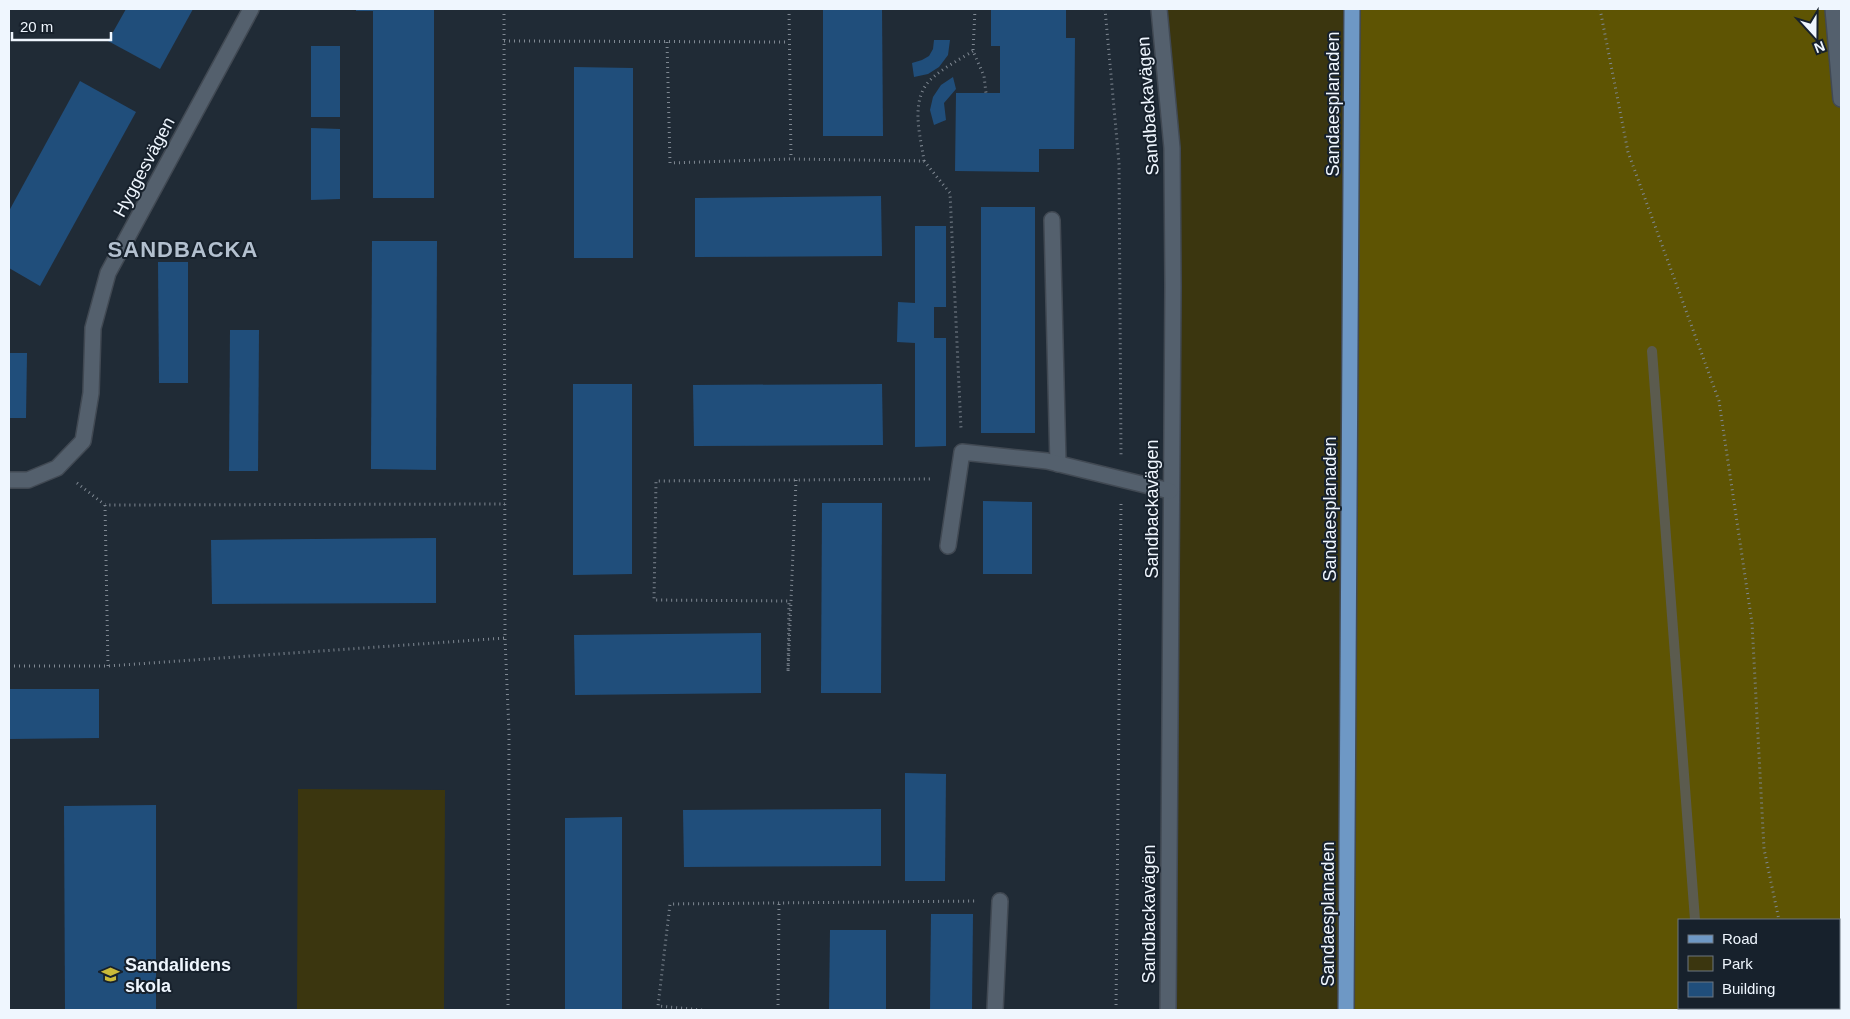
<svg xmlns="http://www.w3.org/2000/svg" width="1850" height="1019" viewBox="0 0 1850 1019" font-family="Arial,sans-serif">
<style>
.green{fill:#3b360f}
.forest{fill:#5e5403;fill-rule:evenodd}
.lines{fill:none;stroke-linecap:round;stroke-linejoin:round}
.stream{stroke:#5b5b4e;stroke-width:10}
.building{fill:#204e7b}
.minor-casing{stroke:#414953;stroke-width:18}
.major-casing{stroke:#414953;stroke-width:18}
.path{stroke:#7f8892;stroke-width:3;stroke-dasharray:1 4;stroke-linecap:butt}
.minor{stroke:#54606d;stroke-width:15}
.major{stroke:#6e98c5;stroke-width:15}
.labels{text-anchor:middle;dominant-baseline:central;stroke-width:4;stroke-linejoin:round;paint-order:stroke}
.street-label{font-size:18px;fill:#eff6fe;stroke:#17212c}
.poi-label{font-size:18px;font-weight:bold;fill:#eff6fe;stroke:#17212c;text-anchor:start}
.district-label{font-size:22px;font-weight:bold;letter-spacing:1px;fill:#b3c0cf;stroke:#17212c}
</style>
<rect width="100%" height="100%" fill="#202b36"/>
<g class="green">
<path d="M1159,9H1352L1346,1010H1168L1173,286Z"/>
<path d="M298,789L445,790L444,1010H297Z"/>
</g>
<path class="forest" d="M1352,9H1841V1010H1346ZM1679,920H1839V1008H1679Z"/>
<g class="lines">
<g class="stream">
<path d="M1652,351L1695,920"/>
<path d="M1702,1008V1010"/>
</g>
</g>
<g class="building">
<path d="M126,9H193L160,69L108,41Z"/>
<path d="M356,9L434,10V198H373V11H356Z"/>
<path d="M823,9H882L883,136H823Z"/>
<path d="M991,9H1066V38H1075L1074,149H1039V172L955,171L956,93H1000V46H991Z"/>
<path d="M934,40H950L948,55L939,67L928,74L914,77L912,63L922,60L929,56L933,49Z"/>
<rect x="311" y="46" width="29" height="71"/>
<path d="M574,67L633,68V258H574Z"/>
<path d="M953,77L956,89L944,103L946,120L934,125L930,110L933,97L941,85Z"/>
<path d="M80,81L136,112L40,286L9,268V211Z"/>
<path d="M311,128L340,129V199L311,200Z"/>
<path d="M881,196L882,256L695,257V198Z"/>
<rect x="981" y="207" width="54" height="226"/>
<path d="M915,226H946V307H934V338H946V446L915,447V343L897,342L898,302L915,303Z"/>
<path d="M372,241H437L436,470L371,469Z"/>
<path d="M158,262H188V383H159Z"/>
<path d="M230,330H259L258,471H229Z"/>
<path d="M9,353H27L26,418H9Z"/>
<path d="M573,384H632V574L573,575Z"/>
<path d="M882,384L883,445L694,446L693,385Z"/>
<path d="M983,501L1032,502V574H983Z"/>
<path d="M822,503H882L881,693H821Z"/>
<path d="M436,538V603L212,604L211,540Z"/>
<path d="M761,633V693L575,695L574,635Z"/>
<path d="M9,689H99V738L9,739Z"/>
<path d="M905,773L946,774L945,881H905Z"/>
<path d="M156,805V1010H65L64,806Z"/>
<path d="M881,809V866L684,867L683,810Z"/>
<path d="M622,817V1010H565V818Z"/>
<path d="M931,914H973L972,1010H930Z"/>
<path d="M830,930H886V1010H829Z"/>
</g>
<g class="lines">
<defs>
<g id="minor">
<path d="M1159,9L1172,148L1173,286L1168,1010"/>
<path d="M1833,9L1841,99"/>
<path d="M1052,220L1058,464"/>
<path d="M9,480H28L57,468L83,441L91,393L93,328L108,273L251,9"/>
<path d="M948,546L962,452L1047,461L1170,491"/>
<path d="M995,1010L1000,901"/>
</g>
<path id="major" d="M1346,1010L1352,9"/>
</defs>
<use href="#minor" class="minor-casing"/>
<use href="#major" class="major-casing"/>
<g class="path">
<path d="M504,9L505,638L509,732L508,1010"/>
<path d="M789,9L791,159"/>
<path d="M975,9L973,51L984,76L986,93"/>
<path d="M1105,9L1119,163L1121,455"/>
<path d="M1600,9L1628,152L1719,401L1752,623L1764,849L1779,920"/>
<path d="M504,41L789,42"/>
<path d="M667,42L670,163L791,159L924,161L950,193L961,429"/>
<path d="M924,161C921,138 911,107 926,85C935,72 959,60 973,51"/>
<path d="M796,480L788,672L789,601L654,600L656,481L933,479"/>
<path d="M77,483L105,505L505,504"/>
<path d="M105,505L108,666"/>
<path d="M9,666H108L505,638"/>
<path d="M1796,1008L1797,1010"/>
<path d="M702,1010L658,1006L670,904L977,901"/>
<path d="M778,1010L779,903"/>
<path d="M1116,1010L1121,503"/>
</g>
<use href="#minor" class="minor"/>
<use href="#major" class="major"/>
</g>
<defs>
<symbol id="school-bare" viewBox="-9 -9 18 18"><path d="M0-5L7-2L0 1L-7-2ZM-4 1L0 2.5L4 1V4Q0 6-4 4Z" fill="#cbba39" stroke="#17212c" stroke-width="2.5" paint-order="stroke"/></symbol>
</defs>
<g fill-rule="evenodd">
<use href="#school-bare" x="98" y="962" width="25" height="25"/>
</g>
<g class="labels">
<g class="street-label">
<text transform="translate(1333 104) rotate(-90)">Sandaesplanaden</text>
<text transform="translate(1148 106) rotate(-94)">Sandbackavägen</text>
<text transform="translate(144 167) rotate(-62)">Hyggesvägen</text>
<text transform="translate(1152 509) rotate(-90)">Sandbackavägen</text>
<text transform="translate(1330 509) rotate(-90)">Sandaesplanaden</text>
<text transform="translate(1149 914) rotate(-90)">Sandbackavägen</text>
<text transform="translate(1328 914) rotate(-90)">Sandaesplanaden</text>
</g>
<g class="poi-label">
<text x="125" y="965">Sandalidens<tspan x="125" dy="21">skola</tspan></text>
</g>
<g class="district-label">
<text x="183" y="249">SANDBACKA</text>
</g>
</g>
<rect width="1850" height="1019" fill="none" stroke="#eff6fe" stroke-width="20"/>
<rect x="1678" y="919" width="162" height="90" fill="#17212c" stroke="#6d7680"/>
<rect x="1688" y="935" width="25" height="8" fill="#6e98c5" stroke="#6d7680"/>
<text x="1722" y="944" font-size="15" fill="#eff6fe">Road</text>
<rect x="1688" y="956" width="25" height="15" fill="#3b360f" stroke="#6d7680"/>
<text x="1722" y="969" font-size="15" fill="#eff6fe">Park</text>
<rect x="1688" y="982" width="25" height="15" fill="#204e7b" stroke="#6d7680"/>
<text x="1722" y="994" font-size="15" fill="#eff6fe">Building</text>
<g transform="translate(1815 35) rotate(159)" stroke="#17212c" stroke-width="4" paint-order="stroke">
<path d="M0-4L9 19L0 12L-9 19Z" fill="#eff6fe"/>
<text y="-8" font-size="14" font-weight="bold" text-anchor="middle" fill="#eff6fe">N</text>
</g>
<path d="M12 32v8h99v-8" fill="none" stroke="#eff6fe" stroke-width="2.5"/>
<text x="20" y="32" font-size="15" fill="#eff6fe" stroke="#17212c" stroke-width="4" paint-order="stroke">20 m</text>
</svg>
